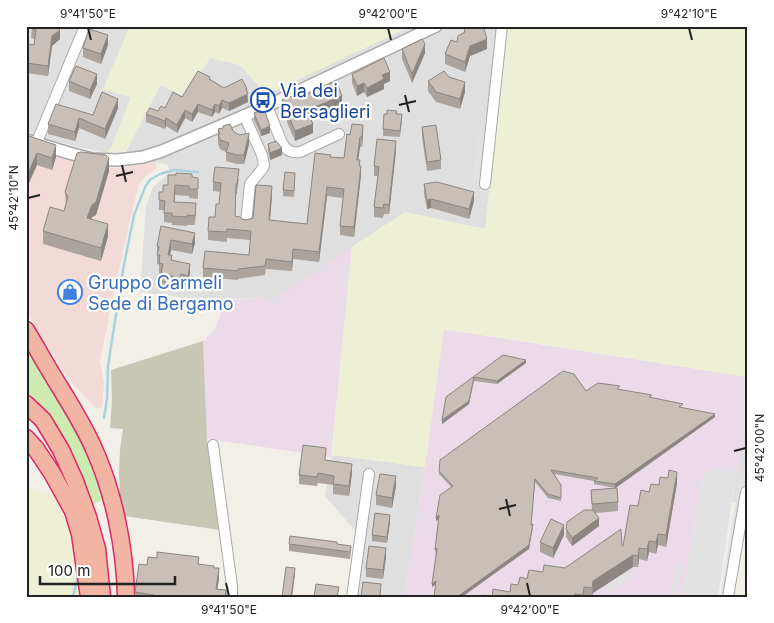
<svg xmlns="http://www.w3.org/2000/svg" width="774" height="623" viewBox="0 0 774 623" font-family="Inter,sans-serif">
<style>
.residential{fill:#e0dfdf}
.commercial{fill:#f2dad9}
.industrial{fill:#ebdbe8}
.construction{fill:#c7c7b4}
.farmland{fill:#eef0d5}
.grass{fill:#cdebb0}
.parking{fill:#e2e2e2}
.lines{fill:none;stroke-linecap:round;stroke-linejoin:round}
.stream{stroke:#aad3df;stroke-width:2.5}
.minor-casing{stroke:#a9a9a9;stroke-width:12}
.tertiary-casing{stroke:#a9a9a9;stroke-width:14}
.trunk-casing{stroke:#dc2a67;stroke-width:19}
.minor{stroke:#fff;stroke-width:10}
.tertiary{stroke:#fff;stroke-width:11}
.trunk{stroke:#f2b4a3;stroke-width:16}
.wall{fill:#aba49e}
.shaded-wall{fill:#8b8681}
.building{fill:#c7bfb8;stroke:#8b8681}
.ticks{fill:none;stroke:#222;stroke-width:2}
.labels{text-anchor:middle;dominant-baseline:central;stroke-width:4.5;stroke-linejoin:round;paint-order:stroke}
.transit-label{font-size:18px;fill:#164399;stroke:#fff;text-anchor:start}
.shop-label{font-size:18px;fill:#366cbe;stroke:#fff;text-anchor:start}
.neatline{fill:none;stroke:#222;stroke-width:2}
.ticks-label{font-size:12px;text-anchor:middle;fill:#222}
</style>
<rect width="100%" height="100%" fill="#f2efe9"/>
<g class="residential">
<path d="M26,26H130L104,89L131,97L111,148L106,153L26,135Z"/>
<path d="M411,26H507L485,229L405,212L269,303L264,297L212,301L140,292L146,206L153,187L169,173L168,165L155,162L128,167L127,150L160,85L185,97L210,58L240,65L266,94Z"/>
<path d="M748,410V504L732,502Z"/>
<path d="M332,455L425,467L404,597H357L365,542L325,496Z"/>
</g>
<path class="commercial" d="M26,148L56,157L108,168L128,167L155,162L157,168L145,177L139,184L129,224L109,315L100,361L104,384L102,407L97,409L67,378L26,310Z"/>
<g class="industrial">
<path d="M352,247L331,457L207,439L203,341L215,329L225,301L264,297L269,302Z"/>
<path d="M443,329L748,377V410L732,502L736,473L704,474L682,597H404L425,467Z"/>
</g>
<path class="construction" d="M203,341L207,439L220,530L124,516L120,496L119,473L120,449L123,429L110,428L112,399L111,370Z"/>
<g class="farmland">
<path d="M130,26H411L266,95L240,65L210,58L185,97L160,85L127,150L106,153L111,148L131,97L103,89Z"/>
<path d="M507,26H748V377L444,329L425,467L332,455L352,247L405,212L485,229Z"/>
<path d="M26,488L53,494L72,534L84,597H26Z"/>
</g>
<path class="grass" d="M26,349L38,368L72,413L108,498L92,504L72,455L47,416L26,392Z"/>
<g class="parking">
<path d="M477,140L486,141L481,184L472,183Z"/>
<path d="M713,468L736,473L718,597H682L704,474Z"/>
<path d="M740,474H746L727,594L721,593Z"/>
<path d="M683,562L677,592L671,595L676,565Z"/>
<path d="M626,572L630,578L607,595L603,589Z"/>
</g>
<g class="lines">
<g class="stream">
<path d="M104,418L107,399L108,366L123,270L134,215L146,185L151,179L160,174L174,170L198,172"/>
<path d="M73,597L78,575"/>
</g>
<defs>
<g id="minor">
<path d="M267,106L282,143C287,151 291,153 300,152L339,134"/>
<path d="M244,115L262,155L264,165L263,168L250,184L246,223"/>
<path d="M36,144L85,26"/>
<path d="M485,184L502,26"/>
<path d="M213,445L232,586V597"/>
<path d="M352,597L369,474"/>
<path d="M728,597L746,492L748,491"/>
</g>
<path id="tertiary" d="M26,140L69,153L92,159L117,160L143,157L162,151L267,106L436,26"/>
<g id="trunk">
<path d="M26,330C38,350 49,370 61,389C73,409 85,428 94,449C114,493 125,548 126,597"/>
<path d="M26,404L43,420L61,450L75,481L88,517L97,549L102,597"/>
<path d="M26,438L36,449L52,473L73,511L80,534L89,597"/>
</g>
</defs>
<use href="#minor" class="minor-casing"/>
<use href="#tertiary" class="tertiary-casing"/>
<use href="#trunk" class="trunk-casing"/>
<use href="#minor" class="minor"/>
<use href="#tertiary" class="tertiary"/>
<use href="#trunk" class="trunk"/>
</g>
<g class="wall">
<path d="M32,26L60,39L52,46L48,76L26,73V45H34L35,39L31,38Z"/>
<path d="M464,28L487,49L470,56L465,72L445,64V54L457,42L464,32Z"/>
<path d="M108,45L101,64L83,57V48Z"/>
<path d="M402,49L425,53L412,83L402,59Z"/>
<path d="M352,74L390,81L384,84V89L367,97L364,92L357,96L352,83Z"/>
<path d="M449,77L465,92L460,109L436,102L428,91V81Z"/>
<path d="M210,79L224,88L247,92L248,102L229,111L222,108L219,114L215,112L212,117L198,112L192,122L185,118L177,133L166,126L165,129L146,122V114L158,111L165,108Z"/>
<path d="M69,81L97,84L90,99L69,91Z"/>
<path d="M301,96L342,105L311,119L313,133L295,141L282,110V100Z"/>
<path d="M118,108L105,139L79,128L75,141L48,134V124L93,115Z"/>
<path d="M254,113L270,133L261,136L254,120Z"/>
<path d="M387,114H397L402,121L400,137L383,136V129Z"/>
<path d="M223,126L233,131L249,144L244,164H237L226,161V152L220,149L218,144V129L223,128Z"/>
<path d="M422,127L441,160V169L427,171L422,137Z"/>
<path d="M347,134L363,135L362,147H360L358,160L361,175L354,237L340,235V226L343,198L327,196L319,262L293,259L292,271L266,269L265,275L238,279V280L203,277V268L249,255L251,240L227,238V242L208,240V231L215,217L219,204L220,192L213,191V182L239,179L237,194H236L235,216L246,220L253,218L272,196L270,220L307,224L331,157L344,158Z"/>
<path d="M26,135L56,157L52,170L37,165Z"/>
<path d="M268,144L282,155L270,160L268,151Z"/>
<path d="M396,151L389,214H384L383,218L374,217V207L378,176H374V166Z"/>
<path d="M109,171L96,215L92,217L91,219L108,236L101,261L43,244V231L64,211L66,205L65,192Z"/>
<path d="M192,177L198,187V199L189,198V196L175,195V202L196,213L195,225H187V226L172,225V223L164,222V210H159V192H163L168,185Z"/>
<path d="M295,179L294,197L283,196V190Z"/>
<path d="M424,184L474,201L469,219L431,208L427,209L424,194Z"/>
<path d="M161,226L195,243L192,254L171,250L170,255L172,260L190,273L188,285L181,284L180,287L161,284V273H159V265L157,264V246Z"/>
<path d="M503,355L526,363L497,384L474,381L469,404L442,424L446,397Z"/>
<path d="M620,390L715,417L616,488L618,502V511L596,513L599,526L572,546L566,537V529L592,510L591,490L615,488L594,484V481L554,474L561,485V501L548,498L535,482L531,525L533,527L529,549L435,585L432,587L437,552L435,553L439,519L436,521L451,487L439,474L440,460L586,391Z"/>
<path d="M326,460L352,473L349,496L333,494V485L318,483L317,486L299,484V475Z"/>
<path d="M677,483L666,547L658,545L656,554L649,552L647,561L639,559L638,567H633L593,593V597H484H492L510,592L527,579L543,572L565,568L623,546L638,506L649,492L659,485Z"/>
<path d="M396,486L392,508L376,505V495Z"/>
<path d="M390,522L387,543L372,541V535Z"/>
<path d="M564,535L553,558L540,552V542Z"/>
<path d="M289,544H337L351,552L350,559L289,551Z"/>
<path d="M386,557L383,579L366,577V568Z"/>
<path d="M199,564L214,568L219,579L217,589L226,597H135V592L147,565Z"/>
</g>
<g class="shaded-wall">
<path d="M60,30V39L52,46L48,76V66L52,36Z"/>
<path d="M108,35V45L101,64V54Z"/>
<path d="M487,39V49L470,56L465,72V62L470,46Z"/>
<path d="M425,44V53L412,83V74Z"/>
<path d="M390,72V81L384,84V89L367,97V88L382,75Z"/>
<path d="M97,74V84L90,99V90Z"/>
<path d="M465,82V92L460,109V99Z"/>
<path d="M364,83V92L357,96V86Z"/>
<path d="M247,89L248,102L229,111V103Z"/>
<path d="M342,96V105L307,120V110Z"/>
<path d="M118,99V108L105,139V129Z"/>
<path d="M222,100V108L219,114V106Z"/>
<path d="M198,104V112L192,122V114Z"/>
<path d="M215,104V112L212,117V110Z"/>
<path d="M185,110V118L177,133V125Z"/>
<path d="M79,118V128L75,141V132Z"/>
<path d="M166,118V126L165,129V121Z"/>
<path d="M313,124V133L295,141V131Z"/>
<path d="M363,125V135L362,147V137Z"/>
<path d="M270,126V133L261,136V130Z"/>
<path d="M249,134V144L244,164V155Z"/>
<path d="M360,137V147L357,169V160Z"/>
<path d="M396,141V151L389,214V205Z"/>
<path d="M56,145V157L52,170V158Z"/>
<path d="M282,148V155L270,160V153Z"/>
<path d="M37,153V165L26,190V178Z"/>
<path d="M109,158V171L96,215L92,217L87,230V218L92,205Z"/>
<path d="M361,166V175L354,237V227Z"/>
<path d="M272,186V196L269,230V220Z"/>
<path d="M327,187V196L319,262V252Z"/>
<path d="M474,192V201L469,219V209Z"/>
<path d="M431,199V208L427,209V200Z"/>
<path d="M108,224V236L101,261V248Z"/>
<path d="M195,233V243L192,254V244Z"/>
<path d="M171,240V250L168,264V255Z"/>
<path d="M293,249V259L292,271V262Z"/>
<path d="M190,264V273L188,285V276Z"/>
<path d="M526,360V363L497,384V381Z"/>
<path d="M474,377L469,404L442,424V420Z"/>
<path d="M715,414V417L615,488V484Z"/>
<path d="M352,464V473L349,496V486Z"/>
<path d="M677,472V483L666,547V535Z"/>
<path d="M396,476V486L392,508V498Z"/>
<path d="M390,515V522L387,543V537Z"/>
<path d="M439,515V519L436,521V518Z"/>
<path d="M599,518V526L572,546V538Z"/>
<path d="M533,524L529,549L462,597H457Z"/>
<path d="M564,525V535L553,558V548Z"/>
<path d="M658,534V545L656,554V542Z"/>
<path d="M649,541V552L647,561V549Z"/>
<path d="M386,548V557L383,579V570Z"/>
<path d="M639,548V559L638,567V556Z"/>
<path d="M633,555V567L593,593L592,597L593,581Z"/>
<path d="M219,568V579L216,597V589Z"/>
<path d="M295,568V574L292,597H291Z"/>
<path d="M436,581V584L432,587V584Z"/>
</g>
<g class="building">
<path d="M32,26H57L60,30L52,36L48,66L26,63V45L28,44L34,45L36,30L31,28Z"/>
<path d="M468,26H483L487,39L470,46L465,62L445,54L451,40L457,42L458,36L465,32L464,28Z"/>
<path d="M89,29L108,35L101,54L83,48Z"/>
<path d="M422,39L425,44L412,74L402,49Z"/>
<path d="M384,58L390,72L382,75L384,79L367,88L364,83L357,86L352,74Z"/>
<path d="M76,66L97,74L90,90L69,81Z"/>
<path d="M198,71L210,77L209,79L224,88L242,79L247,89H246L248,94L229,103L222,100L219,106L215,104L212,110L198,104L192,114L185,110L177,125L166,118L165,121L146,114L150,108L158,111L161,106L165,108L173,92L182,97Z"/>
<path d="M444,71L449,77L465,82L460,99L436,92L428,81Z"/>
<path d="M336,81L342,96L307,110L313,124L295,131L282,100L300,93L301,96Z"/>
<path d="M102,92L118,99L105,129L79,118L75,132L48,124L56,104L93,115Z"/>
<path d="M264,109L270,126L261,130L254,113Z"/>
<path d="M387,110L397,111L396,114H402L400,131L383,129L384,114H387Z"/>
<path d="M230,124L233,131L239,135L249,133V134L244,155H237L226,152L229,143L220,140L218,135L220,134L218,129L223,128V126Z"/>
<path d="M352,124L363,125L362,137H360L357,160H360L359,166H361L354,227L340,226L344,189L327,187L319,252L293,249L292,262L266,259L265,266L238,269V271L203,268L205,251L249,255L251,231L227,229V232L208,231L209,217H215L216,204H219L221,183L213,182L215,167L239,169L237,184H236L235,216L240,217L242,219L246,220L253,218L256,185L272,186L269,220L307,224L315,153L331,155L330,157L344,158L347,134L350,135Z"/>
<path d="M436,125L441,160L427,162L422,127Z"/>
<path d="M26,135L56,145L52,158L37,153L26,178Z"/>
<path d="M377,139L396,141L389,205L384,204L383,208L374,207L379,167L374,166Z"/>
<path d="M276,141L282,148L270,153L268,144Z"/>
<path d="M81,152L106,155L109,158L96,202L92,205L87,218L108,224L101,248L43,231L50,207L64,211L68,197L65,192L77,153Z"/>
<path d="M285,172L295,173L294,191L283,190Z"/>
<path d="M176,173L192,174V177L198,178V189H189V186L175,185L174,202L196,203L195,216L187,215V217L172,216V213H164L165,201L159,200V192H163V185H168V175H176Z"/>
<path d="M437,182L474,192L469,209L431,199L427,200L424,184Z"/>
<path d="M161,226L195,233L192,244L171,240L168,255H172L171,260L190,264L188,276L181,274L180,278L161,274L163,264L159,263L160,255H157L159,247L157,246Z"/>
<path d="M503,355L526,360L497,381L474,377L469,401L442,420L446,397Z"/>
<path d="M563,371L574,374L586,391L598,383L620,386L617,389L652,395L649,397L683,404L679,407L715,414L615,484L594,481L598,478L551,470L561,485V498L548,494L535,479L531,525L533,524L529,545L457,597H434L436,581L432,584L437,548L435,550L439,515L436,518L440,495L453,486L439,471L440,460Z"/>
<path d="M303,445L326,448L325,460L352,464L349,486L333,484L334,476L318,473L317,477L299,475Z"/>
<path d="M669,470L677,472L666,535L658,534L656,542L649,541L647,549L639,548L638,556L633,555L593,581L592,588L584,587L583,595L575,594L574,597H484V595L492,597L493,589L510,592L511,584L518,585L520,577L527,579L529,570L543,572L544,565L565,568L621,529L622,546H623L630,505L638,506L641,490L649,492L651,484L659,485L660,477L668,478Z"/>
<path d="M380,474L396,476L392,498L376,495Z"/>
<path d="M617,488L618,502L592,504L591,490Z"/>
<path d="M584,510H593L599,518L572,538L566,529L567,522Z"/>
<path d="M375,513L390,515L387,537L372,535Z"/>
<path d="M551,519L564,525L553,548L540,542Z"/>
<path d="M290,536L337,542V544L351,546L350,552L289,544Z"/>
<path d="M369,546L386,548L383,570L366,568Z"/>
<path d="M157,552L199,557L198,564L214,566V568H219L216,589L226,590L225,597H154V595L135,592L139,564L147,565L148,557L157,558Z"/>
<path d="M286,567L295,568L291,597H282Z"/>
<path d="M363,582L381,584L380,597H361Z"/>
<path d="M316,584L339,587L337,597H314Z"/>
</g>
<path class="ticks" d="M88,28L91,40M388,28L391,40M689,28L692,40M405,95L409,112M399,105L416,101M122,165L126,182M116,176L133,172M28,198L40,195M734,451L746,448M506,499L510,516M499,509L516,505M226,583L229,596M527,583L530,596"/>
<defs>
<symbol id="bus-ring" viewBox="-11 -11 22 22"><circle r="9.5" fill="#fff" stroke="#1a4fb4" stroke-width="1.5"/><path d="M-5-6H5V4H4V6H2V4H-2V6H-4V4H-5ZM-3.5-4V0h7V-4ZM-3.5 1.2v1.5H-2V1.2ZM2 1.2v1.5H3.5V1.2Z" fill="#1a4fb4"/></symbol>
<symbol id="shop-ring" viewBox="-11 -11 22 22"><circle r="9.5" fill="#fff" stroke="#3f7fe0" stroke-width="1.5"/><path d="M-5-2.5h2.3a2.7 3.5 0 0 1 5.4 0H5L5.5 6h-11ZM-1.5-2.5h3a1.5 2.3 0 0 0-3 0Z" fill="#3f7fe0"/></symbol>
</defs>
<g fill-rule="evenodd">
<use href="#bus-ring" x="249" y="86" width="28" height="28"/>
<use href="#shop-ring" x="56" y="278" width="28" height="28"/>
</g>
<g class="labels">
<g class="transit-label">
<text x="280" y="90">Via dei<tspan x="280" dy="21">Bersaglieri</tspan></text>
</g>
<g class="shop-label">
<text x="88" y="282">Gruppo Carmeli<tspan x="88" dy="21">Sede di Bergamo</tspan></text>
</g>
</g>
<rect width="774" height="623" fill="none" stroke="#ffffff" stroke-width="55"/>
<path d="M40 576v8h135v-8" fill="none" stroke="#222222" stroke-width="2.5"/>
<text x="48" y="576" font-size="15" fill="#222222" stroke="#ffffff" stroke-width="4" paint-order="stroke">100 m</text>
<rect x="28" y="28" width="718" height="568" class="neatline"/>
<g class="ticks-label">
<text x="88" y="18">9°41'50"E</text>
<text x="388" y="18">9°42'00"E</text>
<text x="689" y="18">9°42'10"E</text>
<text transform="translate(14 198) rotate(-90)" y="4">45°42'10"N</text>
<text transform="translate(760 448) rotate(-90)" y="4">45°42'00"N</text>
<text x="229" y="614">9°41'50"E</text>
<text x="530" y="614">9°42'00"E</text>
</g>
</svg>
